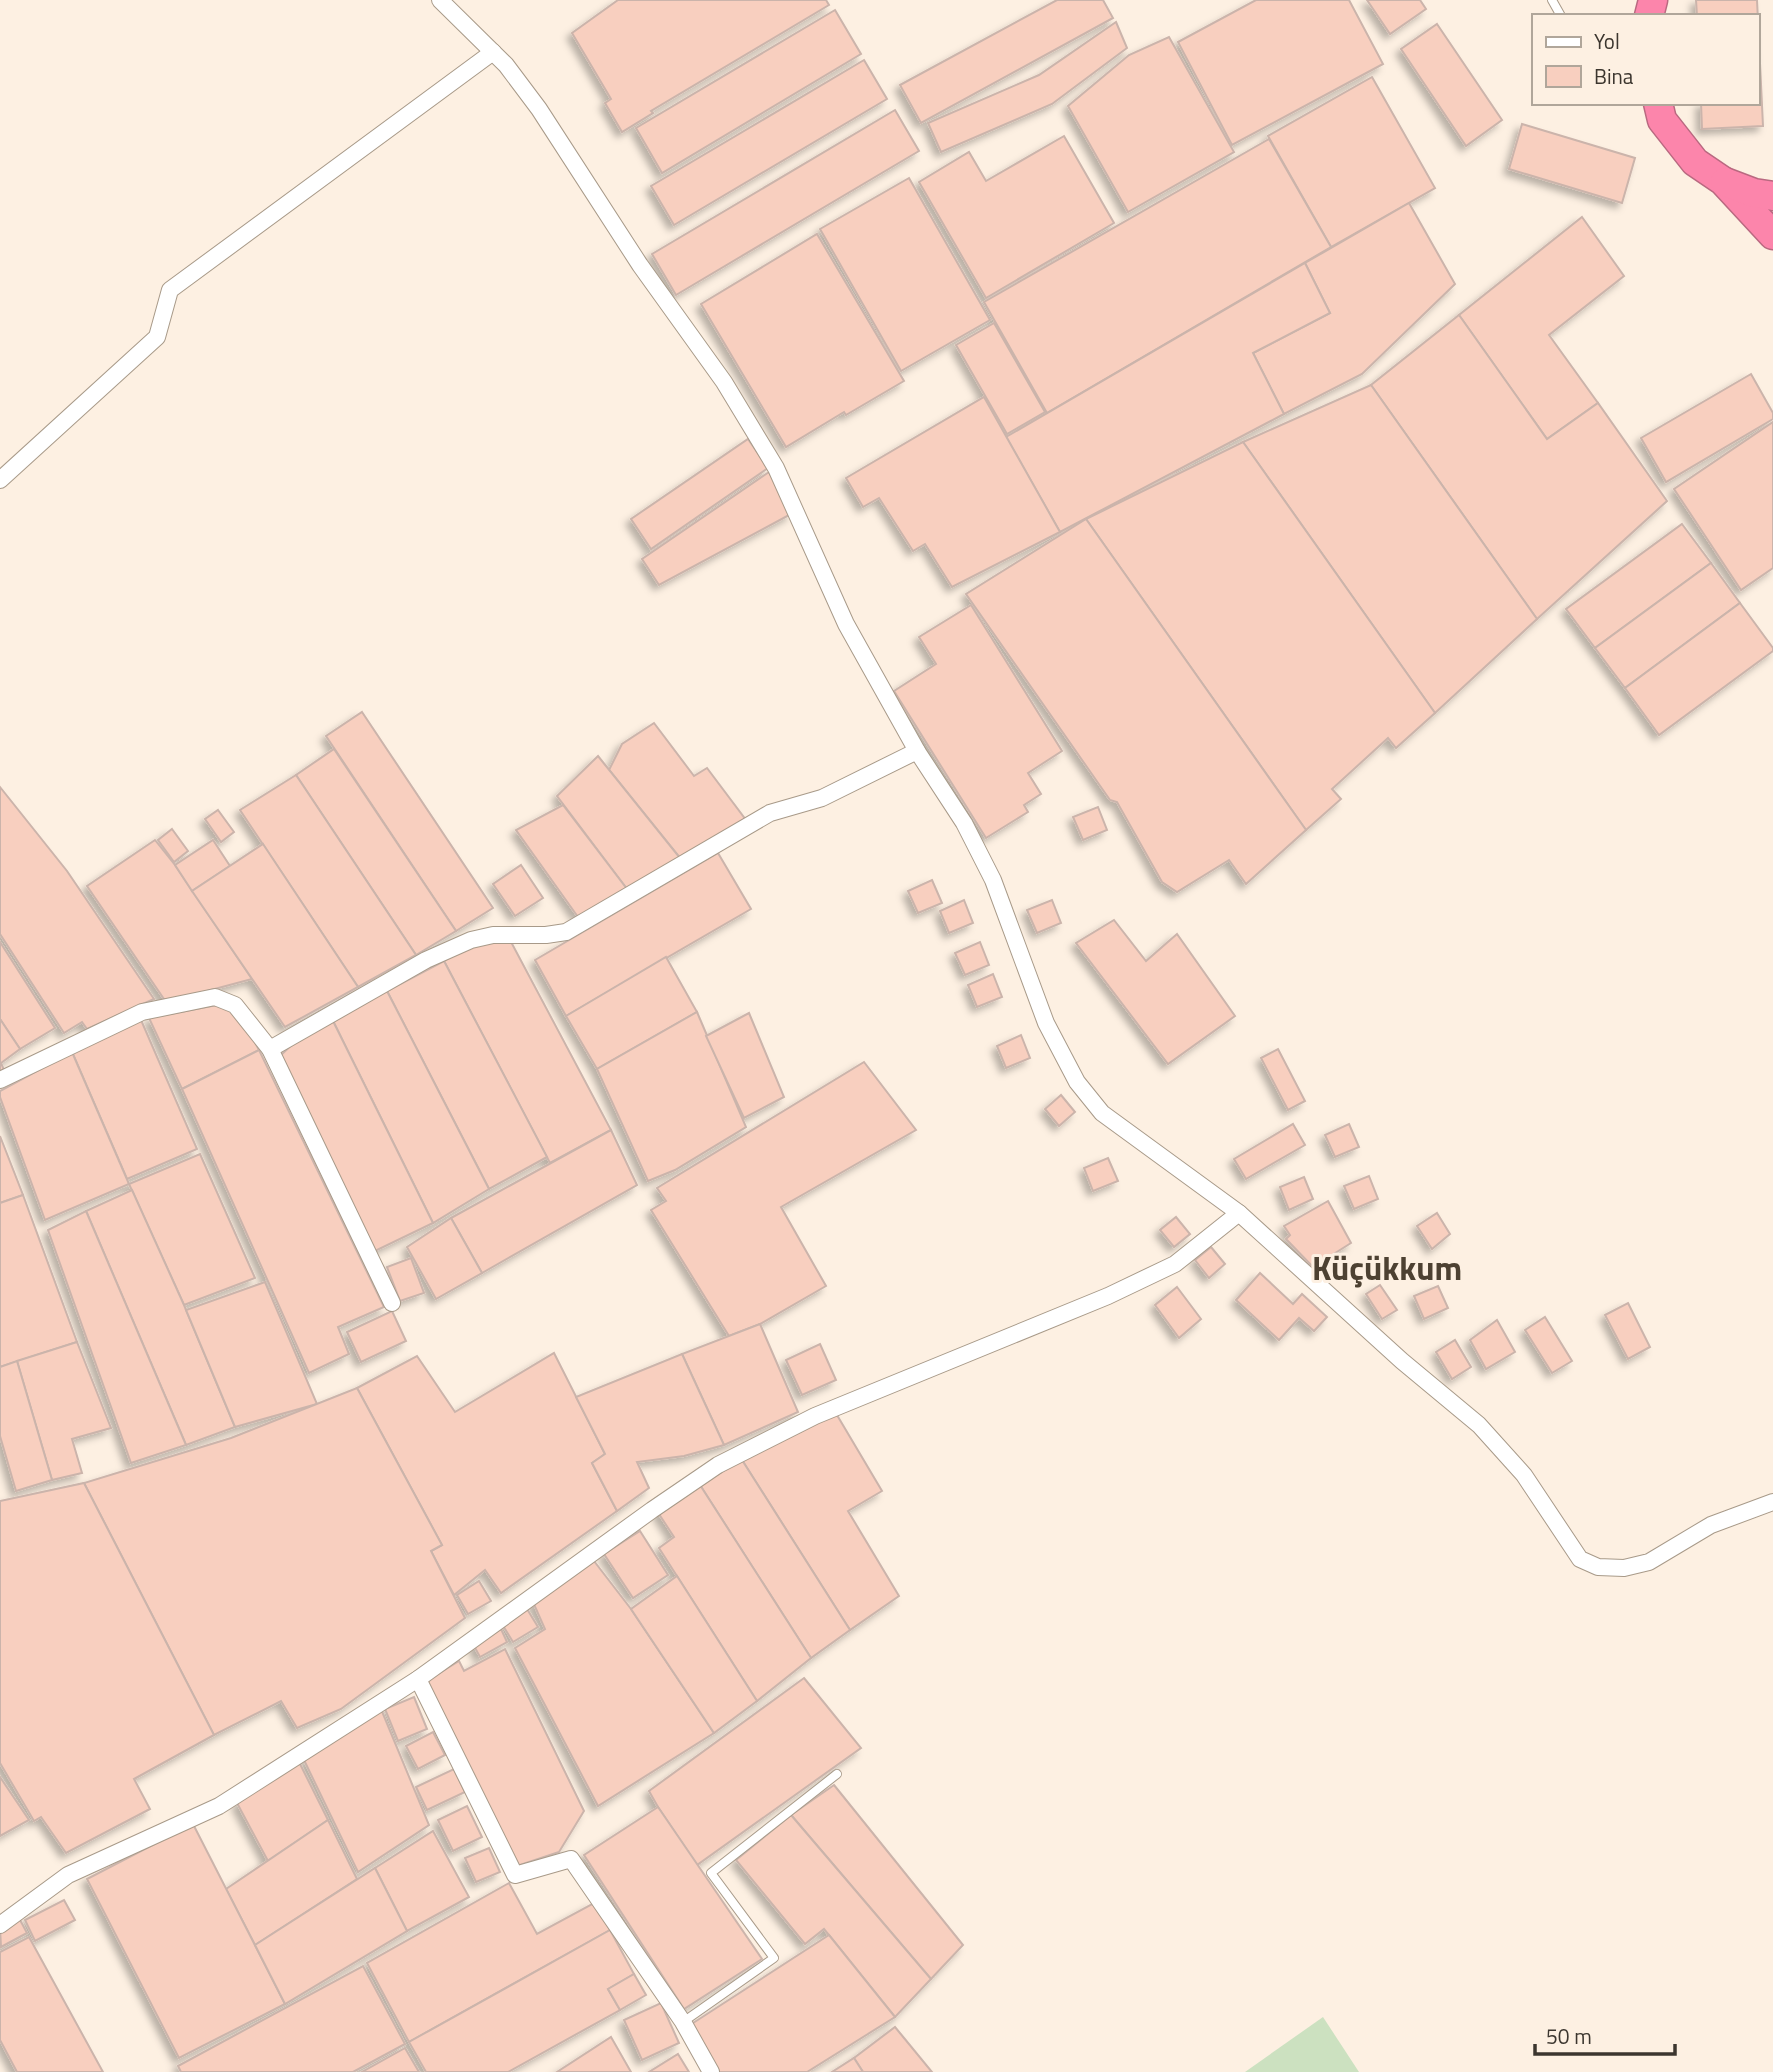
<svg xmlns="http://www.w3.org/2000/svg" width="1773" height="2072" viewBox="0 0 1773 2072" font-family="'Titillium Web',sans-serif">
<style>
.green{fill:#cce1c0}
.building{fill:#f8cfbf;stroke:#cbb4ab;stroke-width:2;filter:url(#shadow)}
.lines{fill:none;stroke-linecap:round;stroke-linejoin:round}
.lane-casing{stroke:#a89a89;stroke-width:10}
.street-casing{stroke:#a89a89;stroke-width:18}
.highway-casing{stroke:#b96980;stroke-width:31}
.lane{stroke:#fff;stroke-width:8}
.street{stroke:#fff;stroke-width:16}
.highway{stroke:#fc85ab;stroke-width:28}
.labels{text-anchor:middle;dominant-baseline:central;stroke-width:6;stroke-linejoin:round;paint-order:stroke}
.district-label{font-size:33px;font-weight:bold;fill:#4d4132;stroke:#fdf0e2}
</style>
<defs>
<filter id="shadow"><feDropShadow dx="-5" dy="5" stdDeviation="3.5" flood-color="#0004"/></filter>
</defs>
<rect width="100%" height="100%" fill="#fdf0e2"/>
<path class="green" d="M1323,2017L1359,2072H1245Z"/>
<g class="building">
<path d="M618,0H826L829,5L651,111L653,113L622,132L605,103L611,99L572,33Z"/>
<path d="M1057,0H1103L1113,18L921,123L900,85Z"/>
<path d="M1256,0H1349L1383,64L1232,145L1178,42Z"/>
<path d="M1367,0H1420L1426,9L1390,34Z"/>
<path d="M1696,0H1757L1763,126L1702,129L1701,103H1757V16H1697Z"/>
<path d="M835,10L861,54L662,173L636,128Z"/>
<path d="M1116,22L1127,48L1052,104L941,152L928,123L1039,75Z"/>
<path d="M1437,24L1502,120L1466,146L1401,49Z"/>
<path d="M1169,37L1234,152L1128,212L1068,106L1129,55Z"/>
<path d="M864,60L887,99L674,225L651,186Z"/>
<path d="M1372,77L1435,188L1331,247L1268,136Z"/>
<path d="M895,110L919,151L676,295L652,254Z"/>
<path d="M1522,124L1635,158L1622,203L1509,169Z"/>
<path d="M1064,136L1114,223L986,298L919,182L969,152L986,181Z"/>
<path d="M1269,139L1331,247L1047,413L984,302Z"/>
<path d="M909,178L990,320L901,371L820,229Z"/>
<path d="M1409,203L1455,284L1362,374L1284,414L1253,353L1330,313L1305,263Z"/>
<path d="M1582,217L1624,276L1549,335L1598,403L1547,439L1459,315Z"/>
<path d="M817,234L904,381L846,415L844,412L786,447L701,304Z"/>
<path d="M1305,263L1330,313L1253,353L1284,414L1060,532L1006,437Z"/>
<path d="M1459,315L1547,439L1598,403L1667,501L1537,619L1371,385Z"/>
<path d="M994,323L1045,412L1007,434L956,345Z"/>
<path d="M1751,374L1773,413V419L1666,482L1641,438Z"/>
<path d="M1371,385L1537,619L1435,713L1243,442Z"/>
<path d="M984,397L1060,532L952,587L925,544L913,551L879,498L863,507L846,478Z"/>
<path d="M1773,422V568L1741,590L1674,489Z"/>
<path d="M748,439L768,468L651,549L631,519Z"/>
<path d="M1243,442L1435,713L1396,748L1388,738L1332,789L1341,799L1306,830L1086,519Z"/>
<path d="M769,472L791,514L659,585L642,559Z"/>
<path d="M1086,519L1306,830L1246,884L1229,860L1177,892L1162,882L1117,802L1110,800L966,594Z"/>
<path d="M1682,524L1711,563L1595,648L1566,609Z"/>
<path d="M1711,563L1740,603L1625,688L1595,648Z"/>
<path d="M1740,603L1773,648V651L1659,735L1625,688Z"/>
<path d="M971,605L1062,751L1028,773L1041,794L1024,805L1028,812L986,838L894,691L936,664L919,637Z"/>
<path d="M362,712L493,908L456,931L326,736Z"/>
<path d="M654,723L694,776L707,768L746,820L680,858L609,770L622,744Z"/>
<path d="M334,749L456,931L416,955L296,775Z"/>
<path d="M598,756L680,858L627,889L557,796Z"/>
<path d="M296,775L416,955L358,987L240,810Z"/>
<path d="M0,787L67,871L154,999L87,1029L82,1022L64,1033L0,934Z"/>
<path d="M563,805L627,889L578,917L516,830Z"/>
<path d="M1098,807L1107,830L1083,840L1073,817Z"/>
<path d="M218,810L234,832L221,842L205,819Z"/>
<path d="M172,829L188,851L174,862L158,840Z"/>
<path d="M155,840L175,865L252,979L166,1002L87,886Z"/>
<path d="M213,840L230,866L192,891L175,865Z"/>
<path d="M263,844L358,987L285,1027L192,891Z"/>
<path d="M718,853L751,909L566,1016L535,960Z"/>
<path d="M521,865L543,898L515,916L493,884Z"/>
<path d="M932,880L942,903L918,913L908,891Z"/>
<path d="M964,900L973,923L949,933L940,911Z"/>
<path d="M1052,900L1061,923L1037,933L1027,910Z"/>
<path d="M1114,920L1146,961L1177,934L1235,1016L1168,1064L1076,943Z"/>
<path d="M510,940L611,1130L550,1163L444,961L468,947L490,941Z"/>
<path d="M0,942L55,1028L20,1049L0,1019Z"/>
<path d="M980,942L989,965L965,975L955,953Z"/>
<path d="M666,957L697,1012L597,1069L566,1016Z"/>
<path d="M444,961L547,1157L489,1189L387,991Z"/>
<path d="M993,974L1002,997L977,1007L968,985Z"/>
<path d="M387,991L489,1189L433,1223L333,1021Z"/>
<path d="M217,1005L230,1009L245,1024L259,1050L182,1089L149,1018Z"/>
<path d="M697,1012L746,1127L675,1170L648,1181L597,1069Z"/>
<path d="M749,1013L784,1097L744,1118L706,1036Z"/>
<path d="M0,1019L20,1049L1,1063L4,1070L0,1071Z"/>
<path d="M141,1020L197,1149L127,1179L72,1052Z"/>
<path d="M333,1021L433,1223L375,1251L281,1055L296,1041Z"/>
<path d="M1021,1035L1030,1058L1006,1068L997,1046Z"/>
<path d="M1278,1049L1305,1101L1288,1110L1261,1058Z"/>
<path d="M259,1050L384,1307L338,1327L349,1354L309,1373L182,1089Z"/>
<path d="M72,1052L129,1184L45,1220L0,1097V1091Z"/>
<path d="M864,1062L916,1130L781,1207L826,1286L760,1324L729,1336L651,1210L666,1201L657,1188Z"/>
<path d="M1061,1095L1075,1112L1059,1126L1045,1109Z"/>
<path d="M1293,1124L1305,1145L1246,1179L1234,1159Z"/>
<path d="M1349,1124L1359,1147L1335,1157L1325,1135Z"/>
<path d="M611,1130L637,1185L482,1273L451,1218Z"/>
<path d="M0,1136L23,1195L0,1203Z"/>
<path d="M200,1154L255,1278L184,1305L129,1184Z"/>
<path d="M1108,1158L1118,1181L1093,1191L1084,1168Z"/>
<path d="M1369,1176L1378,1199L1354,1209L1344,1186Z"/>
<path d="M1304,1177L1313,1199L1289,1210L1280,1187Z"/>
<path d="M132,1190L184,1305L235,1427L186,1445L86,1211Z"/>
<path d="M23,1195L77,1342L0,1367V1203Z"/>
<path d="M1328,1201L1351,1243L1313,1267L1286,1239L1290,1235L1284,1226Z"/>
<path d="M86,1211L186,1445L131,1463L48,1230Z"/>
<path d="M1437,1213L1450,1234L1432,1249L1417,1226Z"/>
<path d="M1176,1217L1190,1234L1174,1247L1160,1230Z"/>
<path d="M451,1218L482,1273L436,1299L407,1247Z"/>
<path d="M1211,1247L1225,1264L1209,1278L1195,1260Z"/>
<path d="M411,1258L424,1293L400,1301L387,1267Z"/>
<path d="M1260,1273L1293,1304L1302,1294L1327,1317L1314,1331L1299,1318L1279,1340L1236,1300Z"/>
<path d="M265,1282L317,1404L235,1427L186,1310Z"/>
<path d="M1380,1285L1397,1310L1382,1319L1366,1294Z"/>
<path d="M1438,1286L1448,1308L1424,1319L1414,1296Z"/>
<path d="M1177,1287L1201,1319L1179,1338L1155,1305Z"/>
<path d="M1628,1303L1650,1347L1628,1359L1605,1315Z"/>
<path d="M392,1311L406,1341L361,1362L347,1332Z"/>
<path d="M1545,1317L1572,1361L1552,1373L1525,1330Z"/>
<path d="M1497,1320L1515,1352L1486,1369L1470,1340Z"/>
<path d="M760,1324L798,1412L724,1445L682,1354Z"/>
<path d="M1455,1340L1471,1367L1452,1379L1436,1352Z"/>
<path d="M77,1342L111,1428L72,1439L82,1473L52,1480L17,1361Z"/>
<path d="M820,1344L836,1380L802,1395L786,1360Z"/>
<path d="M554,1353L605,1454L592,1463L617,1511L501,1593L485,1570L454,1595L431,1551L442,1545L357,1388L417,1356L455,1412Z"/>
<path d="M682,1354L724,1445L684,1456L637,1462L649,1488L617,1511L592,1463L605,1454L576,1397Z"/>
<path d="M17,1361L52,1480L16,1491L0,1436V1367Z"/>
<path d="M357,1388L442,1545L431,1551L465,1618L341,1709L297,1728L281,1701L214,1735L84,1483L231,1438Z"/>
<path d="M834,1410L882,1491L848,1511L899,1596L850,1630L742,1460Z"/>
<path d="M742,1460L850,1630L811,1658L700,1485Z"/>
<path d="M84,1483L214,1735L134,1779L150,1809L66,1853L41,1817L34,1821L0,1763V1501Z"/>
<path d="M700,1485L811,1658L757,1701L659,1548L674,1537L657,1511Z"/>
<path d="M640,1531L668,1575L633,1598L604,1554Z"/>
<path d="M594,1561L631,1609L714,1733L598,1806L515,1648L545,1629L533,1602Z"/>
<path d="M677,1576L757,1701L714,1733L631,1609Z"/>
<path d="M479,1581L491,1601L468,1614L457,1595Z"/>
<path d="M527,1609L538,1627L513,1642L502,1624Z"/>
<path d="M501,1629L507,1642L480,1657L473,1644Z"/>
<path d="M505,1649L584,1811L559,1852L517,1866L427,1681L459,1661L464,1671Z"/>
<path d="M804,1678L861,1748L697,1865L658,1807L649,1791Z"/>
<path d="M414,1697L427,1729L398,1741L385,1709Z"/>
<path d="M381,1709L429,1825L358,1872L304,1760Z"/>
<path d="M433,1732L445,1755L418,1769L406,1746Z"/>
<path d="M299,1762L328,1820L268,1861L237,1803Z"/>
<path d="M454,1769L465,1792L427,1810L416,1787Z"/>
<path d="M0,1777L29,1820L0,1836Z"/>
<path d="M834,1785L963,1945L931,1979L791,1815Z"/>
<path d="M467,1806L482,1837L453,1851L438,1820Z"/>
<path d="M658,1807L762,1959L684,2009L584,1855Z"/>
<path d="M791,1815L931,1979L895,2017L824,1929L805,1944L736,1860Z"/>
<path d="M328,1820L357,1879L255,1945L226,1889Z"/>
<path d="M193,1824L285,2004L179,2058L87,1879Z"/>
<path d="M433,1831L469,1897L407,1931L375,1868Z"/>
<path d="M489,1848L500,1872L476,1882L465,1858Z"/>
<path d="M375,1868L407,1931L285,2004L255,1945Z"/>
<path d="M509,1883L537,1934L594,1903L610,1930L409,2042L367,1963Z"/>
<path d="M64,1900L75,1920L35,1941L25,1920Z"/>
<path d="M19,1918L27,1933L1,1947L0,1928Z"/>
<path d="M610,1930L634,1974L608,1989L620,2010L508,2072H426L409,2042Z"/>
<path d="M829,1935L895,2017L807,2072H717L690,2025Z"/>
<path d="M29,1937L103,2072H17L0,2040V1952Z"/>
<path d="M363,1966L405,2044L353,2072H181L178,2066Z"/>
<path d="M634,1974L646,1995L620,2010L608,1989Z"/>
<path d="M661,2003L679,2043L642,2060L624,2020Z"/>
<path d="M895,2027L932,2072H863L854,2058Z"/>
<path d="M611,2037L631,2072H557Z"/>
<path d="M405,2048L419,2072H362Z"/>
<path d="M678,2054L689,2072H649Z"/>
<path d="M854,2058L863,2072H832Z"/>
</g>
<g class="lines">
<defs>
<g id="lane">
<path d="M1552,0L1561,16"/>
<path d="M683,2022L774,1958L711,1873L837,1774"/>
</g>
<g id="street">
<path d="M440,0L506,65L539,109L640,265L724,382L776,468L846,624L917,751L964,823L993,880L1046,1023L1077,1082L1102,1113L1239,1213L1402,1361L1479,1425L1524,1475L1580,1559L1598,1567L1624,1568L1649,1562L1711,1525L1773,1502"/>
<path d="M0,480L157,337L170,290L493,52"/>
<path d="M270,1049L426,960L471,940L493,935H546L566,932L770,813L822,798L917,751"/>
<path d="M0,1080L142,1012L215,997L235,1005L270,1049L392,1303"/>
<path d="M418,1679L515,1875L571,1859L683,2022L711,2072"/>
<path d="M0,1925L68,1875L219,1806L418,1679L652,1510L718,1465L815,1416L1108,1296L1175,1264L1239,1213"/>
</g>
<g id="highway">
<path d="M1649,16L1653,0"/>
<path d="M1658,103L1662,120L1695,162L1723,181L1773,235"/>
<path d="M1725,182L1754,193L1773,196"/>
</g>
</defs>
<use href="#lane" class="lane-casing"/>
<use href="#street" class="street-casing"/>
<use href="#highway" class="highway-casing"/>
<use href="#lane" class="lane"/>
<use href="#street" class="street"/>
<use href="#highway" class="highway"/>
</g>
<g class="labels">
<g class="district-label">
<text x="1387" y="1268">Küçükkum</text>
</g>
</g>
<rect x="1532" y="14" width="228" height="91" fill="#fdf0e2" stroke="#b0a69a" stroke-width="2"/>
<rect x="1546" y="37" width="35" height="10" fill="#ffffff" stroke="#b0a69a" stroke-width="2"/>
<text x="1594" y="49" font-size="21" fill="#3c362f">Yol</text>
<rect x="1546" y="66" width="35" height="21" fill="#f8cfbf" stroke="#b0a69a" stroke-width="2"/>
<text x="1594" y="84" font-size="21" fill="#3c362f">Bina</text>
<path d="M1535 2044v10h140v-10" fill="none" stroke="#3c362f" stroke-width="3.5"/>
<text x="1546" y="2044" font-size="21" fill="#3c362f" stroke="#fdf0e2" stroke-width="5" paint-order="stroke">50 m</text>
</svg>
